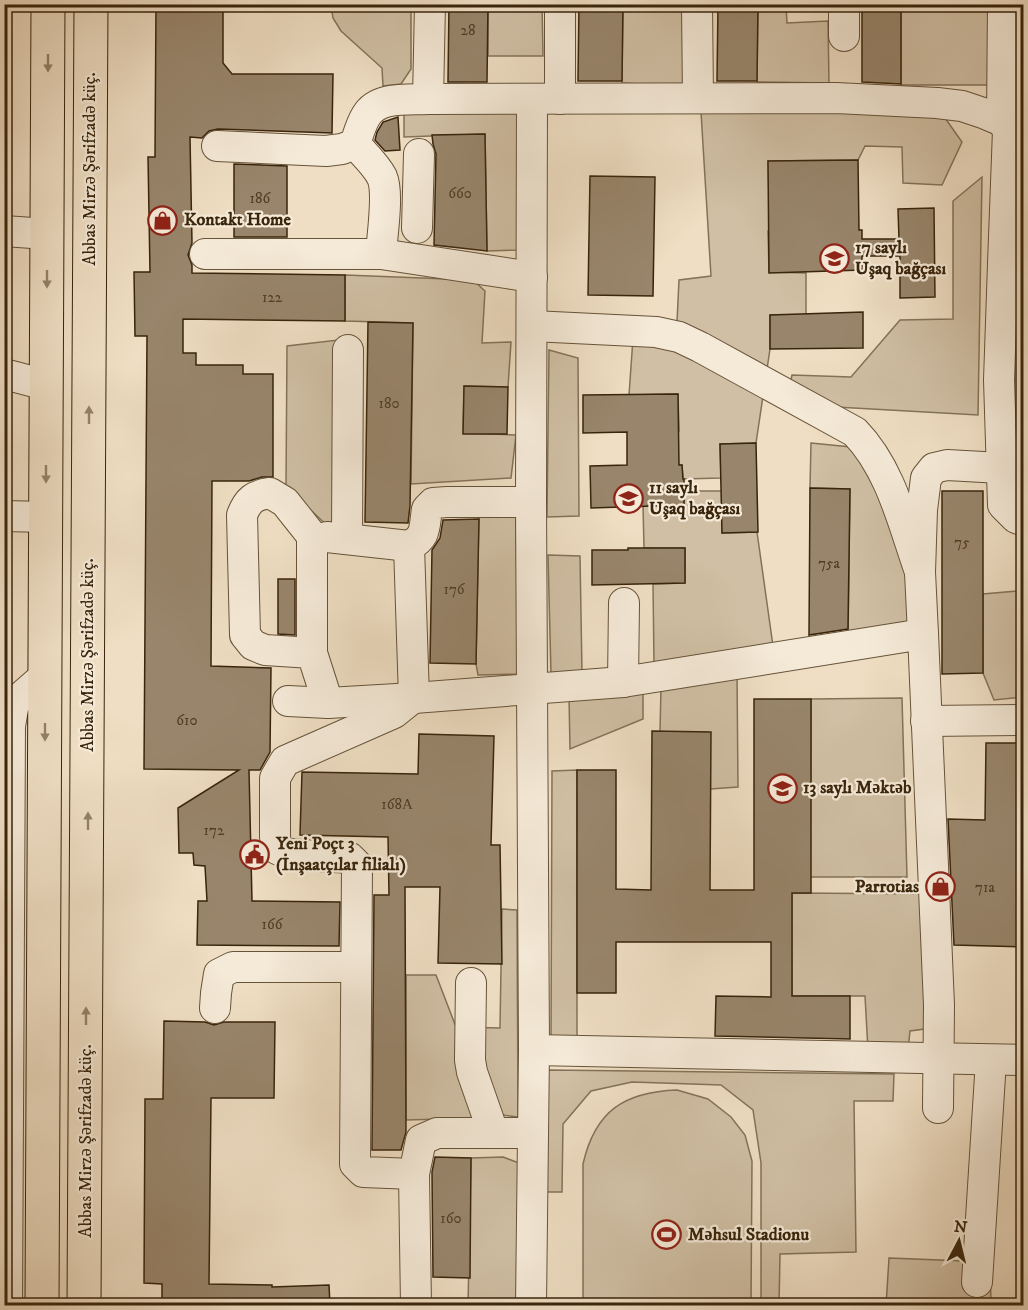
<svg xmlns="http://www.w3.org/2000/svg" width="1028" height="1310" viewBox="0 0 1028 1310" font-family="'IM FELL DW Pica',serif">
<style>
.green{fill:#d0bfa4;stroke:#847258;stroke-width:1.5}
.building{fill:#98856b;stroke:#39250c;stroke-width:1.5}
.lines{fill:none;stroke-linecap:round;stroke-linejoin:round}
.minor-casing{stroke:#66533a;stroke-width:32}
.major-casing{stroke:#39250c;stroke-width:35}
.minor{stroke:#f5ead8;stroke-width:30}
.major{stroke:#efdec3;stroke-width:33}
.oneway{fill:#948268}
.labels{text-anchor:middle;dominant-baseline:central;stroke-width:4.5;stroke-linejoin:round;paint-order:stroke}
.number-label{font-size:15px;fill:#513d24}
.street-label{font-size:18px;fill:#39250c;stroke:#f5ead8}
.poi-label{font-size:18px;font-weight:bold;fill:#39250c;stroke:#f5ead8;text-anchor:start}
</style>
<rect width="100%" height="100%" fill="#efdec3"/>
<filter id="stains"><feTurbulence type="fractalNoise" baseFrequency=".00333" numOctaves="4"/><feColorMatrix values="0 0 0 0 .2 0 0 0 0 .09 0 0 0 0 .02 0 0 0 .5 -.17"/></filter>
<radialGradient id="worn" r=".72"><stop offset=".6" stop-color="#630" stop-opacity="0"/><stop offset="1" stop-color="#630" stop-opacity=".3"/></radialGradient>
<g class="green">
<path d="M660,4L689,5V87L622,83L623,5Z"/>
<path d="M331,5H411V69L401,84L383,86L382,68L341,31L333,18Z"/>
<path d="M488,5H542L543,56H488Z"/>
<path d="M758,5H786L787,23L828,21L829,83L757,82Z"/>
<path d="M901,5H990L988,85H901Z"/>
<path d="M518,106L520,250L487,251L485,134L404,137V110Z"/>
<path d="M938,108L962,142L942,185L903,183L902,147L865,146L858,160L768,161L769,198L805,230L768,231L769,272L806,273V315H770V349L756,443L720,444L721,478L683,479L682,465H641V432L679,431L678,394L629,395L633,338L676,343L679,280L711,276L701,112Z"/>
<path d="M982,177L978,415L836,407L790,384L792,375L851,377L900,320L953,319V201Z"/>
<path d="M345,275L473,280L485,291L482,343L511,342L508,387L464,386L463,433L516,435L511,478L411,484L413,323L345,321Z"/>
<path d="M338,340L334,532L286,487L287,346Z"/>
<path d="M549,350L578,358L579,516L547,517Z"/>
<path d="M811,443L861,448L914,575L910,632L848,639L850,489L810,488Z"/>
<path d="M684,491H722V533L757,532L773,646L654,664L653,584L685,583V548H644L643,505H684Z"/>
<path d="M479,514H516L518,674L478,675L476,664Z"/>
<path d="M548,555L580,556L582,673L551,674Z"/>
<path d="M1023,576V697L994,700L983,673V594L1017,591Z"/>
<path d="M737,674L738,787L710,789L660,732L661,688Z"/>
<path d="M643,693V719L570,749L569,697Z"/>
<path d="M902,698L907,877H810L811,699Z"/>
<path d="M577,770V1039L551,1040L552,771Z"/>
<path d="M792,893L929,894L932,1028L910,1031L908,1050H868L865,996H792Z"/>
<path d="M502,909L517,910L518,1117L495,1114L479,1118L406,1120V975H436L456,1027L500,1028Z"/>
<path d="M549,1070L894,1074L893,1101H854L856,1252L780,1254L779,1305H761V1163L753,1110L721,1085L632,1082L591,1091L563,1124L562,1192H543L542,1074Z"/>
<path d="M677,1090L708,1099L731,1117L745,1135L752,1161L751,1305H583V1164C595,1111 624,1092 677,1090Z"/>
<path d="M503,1157L519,1163L517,1305L468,1306L471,1158Z"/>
<path d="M889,1258L990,1262L991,1305L886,1306Z"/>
</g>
<g class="building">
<path d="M156,4H223V63L232,74H333L332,133L218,129L209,131L202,138L190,137L192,243L188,255L192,265V273L345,275V321L183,319V353H196V365H243V374H273V477H262L249,481H212L211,666L271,668L270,752L260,770H249L252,901L340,902L339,946L197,945L198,901H207L205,866L194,865L193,853H179L178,808L239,770L144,769L147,336H135L134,272H150L148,157H155Z"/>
<path d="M449,4H488L487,82H448Z"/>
<path d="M579,4H623L622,81H578Z"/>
<path d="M718,4H758L757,81H717Z"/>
<path d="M862,4H901V84L862,82Z"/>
<path d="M398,117L400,150L385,151L375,140L377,132L383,122Z"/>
<path d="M485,134L487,251L434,245L436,154L433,144L432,135Z"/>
<path d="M858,160L859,230H862V239H899L898,209L934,208L935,297L900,298V256H862V270L769,273L768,161Z"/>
<path d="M234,164L287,166V237H234Z"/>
<path d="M590,176L655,177L653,296L588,295Z"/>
<path d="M863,312V348L770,349V315Z"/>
<path d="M368,322L413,323L410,506L408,523L365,522Z"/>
<path d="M464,386L508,387L507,434H463Z"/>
<path d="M678,394L679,465H682L683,479H684V505L591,508L590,466L627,465V432L583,433V395Z"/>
<path d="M756,443L758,532L722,533L720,444Z"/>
<path d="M810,488L850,489L848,629L809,635Z"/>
<path d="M942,491H983V673L942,674Z"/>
<path d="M479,519L476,664L430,663L432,550L440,538L443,520Z"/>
<path d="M628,548H685V583L592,585V550H628Z"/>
<path d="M278,579H295V635L278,634Z"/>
<path d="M754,699H811V893H792V996H850V1039L715,1036L716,996L771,997V942H616V993H577V770H616V889L651,890L652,731L711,732L710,890H754Z"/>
<path d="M419,734L494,736L491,845H500L502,964L438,963L440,887H405L406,1132L401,1150H372L374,895H389L388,837L300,835L302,772L418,774Z"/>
<path d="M986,743H1023V947L954,945L948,819L985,820Z"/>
<path d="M164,1021L205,1022L214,1025L224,1022H275L274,1098H211L209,1284L272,1285V1287L329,1285L330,1305H162V1284L144,1283L145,1099H163Z"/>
<path d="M435,1157L471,1158L470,1278L433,1277L432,1172Z"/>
</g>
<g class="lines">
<defs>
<g id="minor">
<path d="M697,4L698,98"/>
<path d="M844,4V36"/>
<path d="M428,99L430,4"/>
<path d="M560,99V4"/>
<path d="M1002,121L1003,4"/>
<path d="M355,144C364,154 376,165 382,177C389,193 382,236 381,254"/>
<path d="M217,146L326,151L342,149L355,144C358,135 361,124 366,116C378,96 407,100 428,99L836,98L937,103L962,106L983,113L1002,121L1008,130H1024"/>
<path d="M417,228L419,154"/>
<path d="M4,231L47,234"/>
<path d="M205,254H381L532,277"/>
<path d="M1003,264L1008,130"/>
<path d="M1024,265L1003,264L999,380L1003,505L1016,518L1024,521"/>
<path d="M532,326L656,332L679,337L700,347L855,432C891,469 903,524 920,572"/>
<path d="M4,374L46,385"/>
<path d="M4,516L46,517"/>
<path d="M327,537L409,546"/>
<path d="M347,539L348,350"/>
<path d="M923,634L920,572L922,510L926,478L934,468L947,465L1001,468"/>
<path d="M312,653L265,650L253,645L245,635L242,515C248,500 254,495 270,493L285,502L312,536V653L328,703"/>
<path d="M623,682L624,603"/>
<path d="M414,698L409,546C427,537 424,527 427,509L433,503L447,502H531"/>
<path d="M288,701L328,703L414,698L623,682L923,634L939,1005L938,1108"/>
<path d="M409,701L394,713L285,761L275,778V837L277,849L288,854L350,858L357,865L355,1164L363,1172L414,1174"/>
<path d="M926,721L1024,720"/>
<path d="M471,983L470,1060L472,1072L493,1132"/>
<path d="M215,1008L216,993L219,974L233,967H356"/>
<path d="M534,1050L1024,1060"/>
<path d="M977,1282L991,1060"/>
<path d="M7,1306L10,726L14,703L45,676"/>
<path d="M416,1306L414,1174L421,1140L437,1133H533"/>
<path d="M531,1306L534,1050L531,502L532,99"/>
</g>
<g id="major">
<path d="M42,1306L48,4"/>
<path d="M84,1306L91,4"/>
</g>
</defs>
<use href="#minor" class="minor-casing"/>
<use href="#major" class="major-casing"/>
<use href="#minor" class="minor"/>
<use href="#major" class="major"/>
</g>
<defs><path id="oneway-solid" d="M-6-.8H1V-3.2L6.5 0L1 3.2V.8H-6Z" transform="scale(1.5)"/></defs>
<g class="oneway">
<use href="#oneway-solid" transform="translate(48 63) rotate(90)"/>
<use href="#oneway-solid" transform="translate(47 279) rotate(90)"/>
<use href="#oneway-solid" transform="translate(89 415) rotate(-90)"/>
<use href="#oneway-solid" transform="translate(46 474) rotate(90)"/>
<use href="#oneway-solid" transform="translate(45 732) rotate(90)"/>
<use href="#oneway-solid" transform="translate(88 821) rotate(-90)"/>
<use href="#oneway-solid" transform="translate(86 1016) rotate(-90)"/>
</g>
<defs>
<symbol id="shop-ring" viewBox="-11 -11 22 22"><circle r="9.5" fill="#f5ead8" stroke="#8f2418" stroke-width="1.5"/><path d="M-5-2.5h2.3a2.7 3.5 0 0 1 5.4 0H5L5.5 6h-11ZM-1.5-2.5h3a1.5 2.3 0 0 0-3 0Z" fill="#8f2418"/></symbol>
<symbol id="school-ring" viewBox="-11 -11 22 22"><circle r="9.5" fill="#f5ead8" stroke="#8f2418" stroke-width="1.5"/><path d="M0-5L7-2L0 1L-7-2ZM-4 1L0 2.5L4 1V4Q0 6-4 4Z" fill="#8f2418"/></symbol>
<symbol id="civic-ring" viewBox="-11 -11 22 22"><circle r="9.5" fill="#f5ead8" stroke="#8f2418" stroke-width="1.5"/><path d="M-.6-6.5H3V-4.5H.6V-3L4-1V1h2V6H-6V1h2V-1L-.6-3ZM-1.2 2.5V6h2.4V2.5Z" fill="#8f2418"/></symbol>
<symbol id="stadium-ring" viewBox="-11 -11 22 22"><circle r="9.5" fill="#f5ead8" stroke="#8f2418" stroke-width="1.5"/><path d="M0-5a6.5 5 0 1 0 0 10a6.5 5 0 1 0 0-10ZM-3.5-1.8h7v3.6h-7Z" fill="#8f2418"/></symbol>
</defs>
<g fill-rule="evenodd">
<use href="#shop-ring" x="146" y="204" width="33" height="33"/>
<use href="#school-ring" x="818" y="242" width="33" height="33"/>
<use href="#school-ring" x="612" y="482" width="33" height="33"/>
<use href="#school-ring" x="766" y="772" width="33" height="33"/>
<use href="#civic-ring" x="238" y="838" width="33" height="33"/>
<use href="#shop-ring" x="924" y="870" width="33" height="33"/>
<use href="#stadium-ring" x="650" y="1218" width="33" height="33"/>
</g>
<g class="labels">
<g class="number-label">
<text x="468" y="30">28</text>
<text x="460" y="193">660</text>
<text x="260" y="198">186</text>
<text x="272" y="297">122</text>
<text x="389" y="403">180</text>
<text x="962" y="542">75</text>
<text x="829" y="563">75a</text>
<text x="454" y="589">176</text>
<text x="187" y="720">610</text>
<text x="397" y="804">168А</text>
<text x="214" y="830">172</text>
<text x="985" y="887">71a</text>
<text x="272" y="924">166</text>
<text x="451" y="1218">160</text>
</g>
<g class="street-label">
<text transform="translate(90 169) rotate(-90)">Abbas Mirzə Şərifzadə küç.</text>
<text transform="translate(88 655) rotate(-90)">Abbas Mirzə Şərifzadə küç.</text>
<text transform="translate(86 1141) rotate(-90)">Abbas Mirzə Şərifzadə küç.</text>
</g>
<g class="poi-label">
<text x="184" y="220">Kontakt Home</text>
<text x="855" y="248">17 saylı<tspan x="855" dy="21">Uşaq bağçası</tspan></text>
<text x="649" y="488">11 saylı<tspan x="649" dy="21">Uşaq bağçası</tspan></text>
<text x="803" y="788">13 saylı Məktəb</text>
<text x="276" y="844">Yeni Poçt 3<tspan x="276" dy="21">(İnşaatçılar filialı)</tspan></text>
<text x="919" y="887" text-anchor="end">Parrotias</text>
<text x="688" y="1235">Məhsul Stadionu</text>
</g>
</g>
<rect width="1028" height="1310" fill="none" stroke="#efdec3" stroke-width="24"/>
<rect x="6" y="6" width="1016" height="1298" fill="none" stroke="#39250c" stroke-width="3"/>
<rect x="12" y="12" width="1004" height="1286" fill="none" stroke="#39250c" stroke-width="1.5"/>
<g transform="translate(959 1241) rotate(7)" stroke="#f5ead8" stroke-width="4.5" paint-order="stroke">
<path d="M0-4.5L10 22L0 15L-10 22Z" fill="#39250c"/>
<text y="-9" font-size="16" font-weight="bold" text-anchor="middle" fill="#39250c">N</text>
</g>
<rect width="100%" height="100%" filter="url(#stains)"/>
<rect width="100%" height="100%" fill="url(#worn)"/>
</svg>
